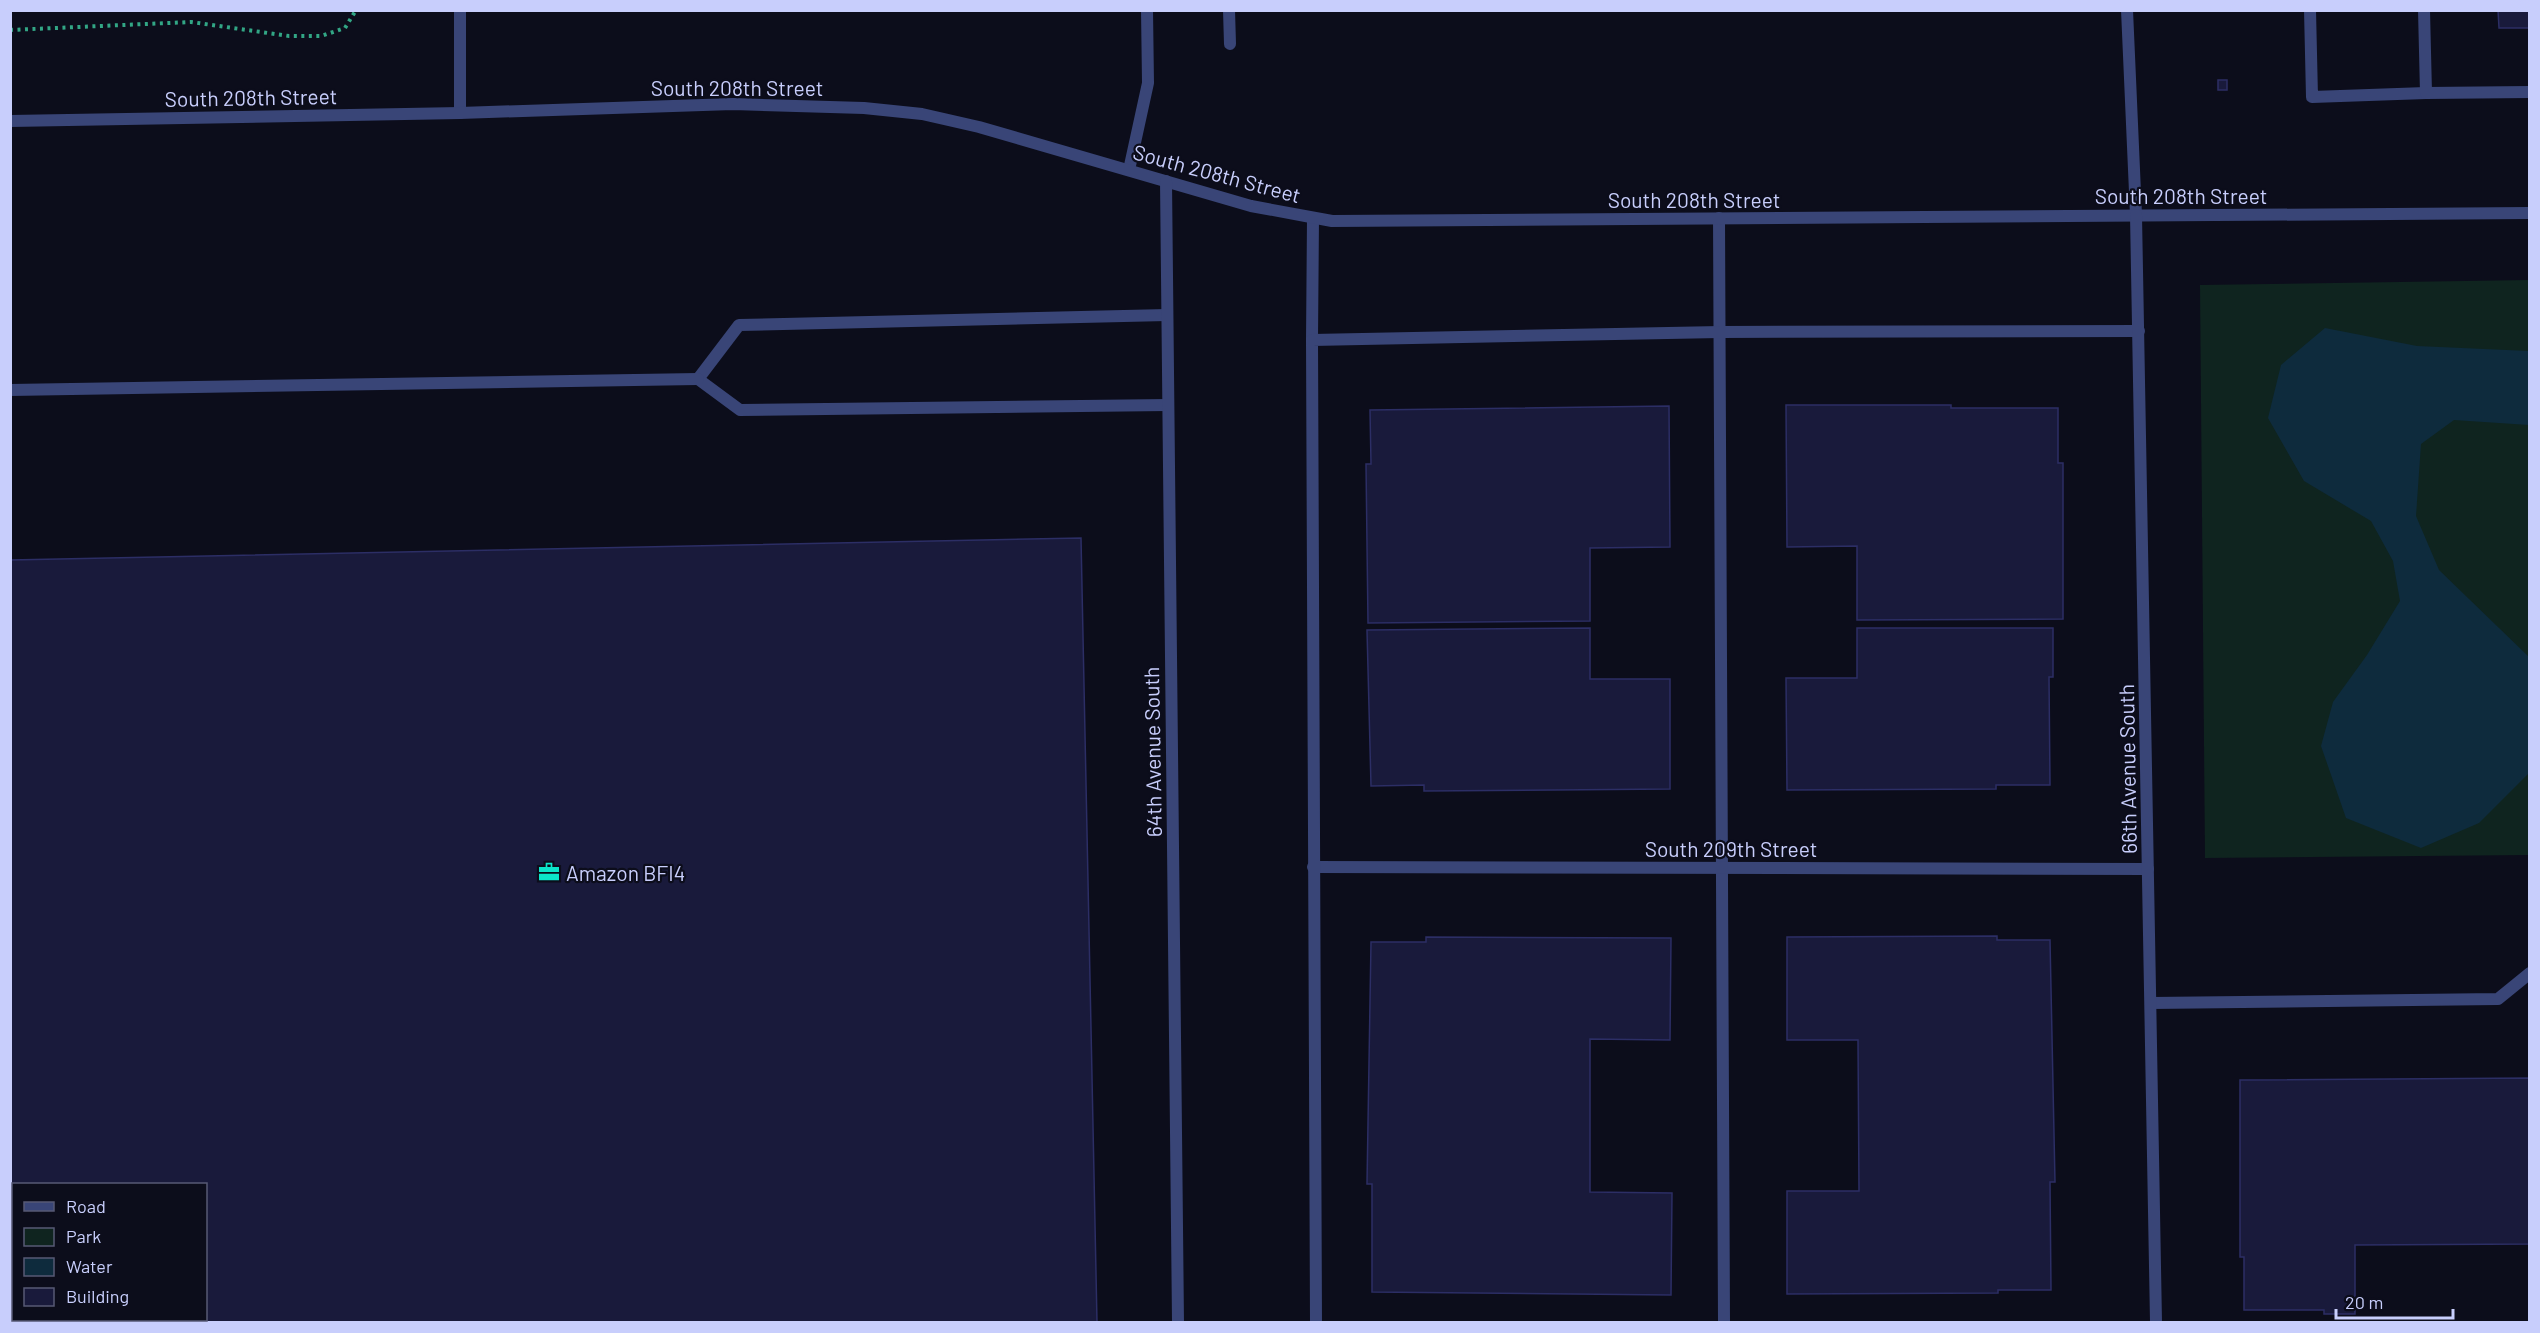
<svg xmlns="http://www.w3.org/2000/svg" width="2540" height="1333" viewBox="0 0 2540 1333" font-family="Barlow,sans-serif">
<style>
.green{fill:#0f241f}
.water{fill:#0e2b3d}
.building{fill:#191a3b;stroke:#2c2e65;stroke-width:1.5;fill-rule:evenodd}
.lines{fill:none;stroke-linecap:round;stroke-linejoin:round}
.path{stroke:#32a685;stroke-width:4;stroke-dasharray:3 4.5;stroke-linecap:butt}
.lane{stroke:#394577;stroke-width:12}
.street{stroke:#394577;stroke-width:12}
.labels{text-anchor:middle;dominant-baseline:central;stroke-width:4.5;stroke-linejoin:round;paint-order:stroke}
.street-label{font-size:21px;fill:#c8cefc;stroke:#0c0d1b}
.poi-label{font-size:21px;fill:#c8cefc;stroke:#0c0d1b;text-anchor:start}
</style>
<rect width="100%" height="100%" fill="#0c0d1b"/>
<path class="green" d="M2529,280V855L2205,858L2200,285Z"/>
<path class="water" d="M2325,328L2417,346L2529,351V425L2454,420L2421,444L2416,516L2439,570L2529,657V773L2479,823L2421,848L2346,818L2321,746L2333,702L2367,655L2400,601L2393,561L2371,521L2304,481L2268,418L2281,365Z"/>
<g class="building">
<path d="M2498,10H2530V28H2499Z"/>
<rect x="2218" y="80" width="9" height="10"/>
<path d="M1786,405H1951V408H2058V463H2063V619L1857,620V546L1787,547Z"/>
<path d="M1669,406L1670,547L1590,548V621L1368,623L1366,464H1371L1370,410Z"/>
<path d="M1081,538L1097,1322H10V560ZM14,1184H206V1320H14Z"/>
<path d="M1590,628V679H1670V789L1424,791V785L1371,786L1367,630Z"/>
<path d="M1857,628H2053V677H2049L2050,785H1996V789L1787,790L1786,678H1857Z"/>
<path d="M1997,936V940H2050L2055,1182H2050L2051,1290H1998V1293L1787,1294V1191H1859L1858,1040H1787V937Z"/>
<path d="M1426,937L1671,938L1670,1040L1590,1039V1192L1672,1193L1671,1295L1372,1292V1184H1367L1371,942H1426Z"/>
<path d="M2530,1078V1244L2355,1245V1314H2324V1310H2244V1257H2240V1080Z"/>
</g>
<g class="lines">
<path class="path" d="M10,30L191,22L289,36H321L345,28L356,10"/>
<g class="lane">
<path d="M460,10V113"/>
<path d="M1229,10L1230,44"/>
<path d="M2127,10L2136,215"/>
<path d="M2310,10L2312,97L2426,93"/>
<path d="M2424,10L2426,93L2530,92"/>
<path d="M1129,170L1148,83L1147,10"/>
<path d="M1719,218L1724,1322"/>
<path d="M1167,315L739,325L698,379L740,410L1168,405"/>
<path d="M1312,340L1313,218"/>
<path d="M10,390L698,379"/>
<path d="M1313,867L2148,869"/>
<path d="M2151,1003L2498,999L2530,973"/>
<path d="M1316,1322L1312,340L1720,332L2139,331"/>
</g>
<g class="street">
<path d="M10,121L460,113L733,104L864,108L922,114L979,127L1251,206L1332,221L2530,213"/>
<path d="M1166,181L1178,1322"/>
<path d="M2136,215L2156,1322"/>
</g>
</g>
<defs>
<symbol id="office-bare" viewBox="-9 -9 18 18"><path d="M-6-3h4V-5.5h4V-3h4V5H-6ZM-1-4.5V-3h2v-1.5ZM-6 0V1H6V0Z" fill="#0ce5c9" stroke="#0c0d1b" stroke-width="2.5" paint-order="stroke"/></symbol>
</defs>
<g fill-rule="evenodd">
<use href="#office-bare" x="534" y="857" width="30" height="30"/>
</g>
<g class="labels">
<g class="street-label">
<text x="737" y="87">South 208th Street</text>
<text transform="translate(251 97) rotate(-1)">South 208th Street</text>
<text transform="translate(1217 173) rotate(15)">South 208th Street</text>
<text x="2181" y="195">South 208th Street</text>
<text x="1694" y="199">South 208th Street</text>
<text transform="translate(1152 752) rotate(-91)">64th Avenue South</text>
<text transform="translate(2127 769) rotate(-91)">66th Avenue South</text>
<text x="1731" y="848">South 209th Street</text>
</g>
<g class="poi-label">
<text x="566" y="872">Amazon BFI4</text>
</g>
</g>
<rect width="2540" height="1333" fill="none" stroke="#c8cefc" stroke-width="24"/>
<rect x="12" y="1183" width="195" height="138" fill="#0c0d1b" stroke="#575a75" stroke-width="1.5"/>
<rect x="24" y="1202" width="30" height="9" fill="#394577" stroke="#575a75" stroke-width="1.5"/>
<text x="66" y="1213" font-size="18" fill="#c8cefc">Road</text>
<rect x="24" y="1228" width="30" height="18" fill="#0f241f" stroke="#575a75" stroke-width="1.5"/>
<text x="66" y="1243" font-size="18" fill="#c8cefc">Park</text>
<rect x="24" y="1258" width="30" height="18" fill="#0e2b3d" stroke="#575a75" stroke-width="1.5"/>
<text x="66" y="1273" font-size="18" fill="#c8cefc">Water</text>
<rect x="24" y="1288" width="30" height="18" fill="#191a3b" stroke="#575a75" stroke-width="1.5"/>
<text x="66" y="1303" font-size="18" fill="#c8cefc">Building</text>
<path d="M2336 1309v9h117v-9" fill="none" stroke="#c8cefc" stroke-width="3"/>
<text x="2345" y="1309" font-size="18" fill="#c8cefc" stroke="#0c0d1b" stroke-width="4.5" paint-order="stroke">20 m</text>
</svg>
